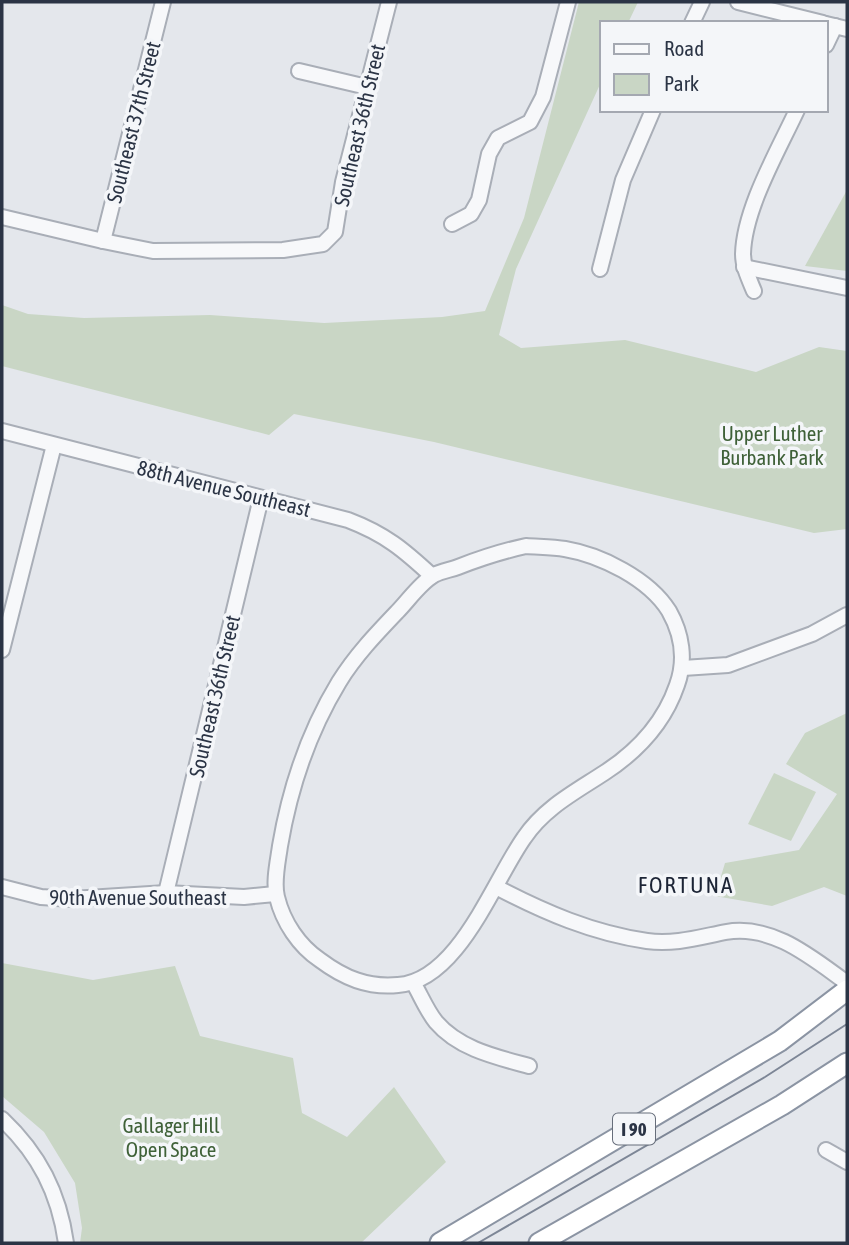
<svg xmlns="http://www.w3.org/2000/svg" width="849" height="1245" viewBox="0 0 849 1245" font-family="'Asap Condensed',sans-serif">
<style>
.green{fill:#c9d6c5}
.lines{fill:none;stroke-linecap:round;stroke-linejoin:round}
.minor-casing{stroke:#a9aeb7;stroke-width:18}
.highway-casing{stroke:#8b94a3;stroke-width:23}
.minor{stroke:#f7f8fa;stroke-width:14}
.highway{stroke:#fff;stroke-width:19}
.tram{stroke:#7d8696;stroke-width:2}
.labels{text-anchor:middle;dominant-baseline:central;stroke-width:7;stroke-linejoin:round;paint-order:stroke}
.shield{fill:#f4f6f9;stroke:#676e7b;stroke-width:2}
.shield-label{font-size:19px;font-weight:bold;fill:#2b3445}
.street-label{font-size:21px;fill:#2b3445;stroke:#f4f6f9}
.park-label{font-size:21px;fill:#3f6138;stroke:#f4f6f9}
.neighbourhood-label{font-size:23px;letter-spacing:2px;fill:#1d2536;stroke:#f4f6f9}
</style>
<rect width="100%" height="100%" fill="#e4e7ec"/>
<g class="green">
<path d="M579,2H638L628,23H602V80L516,269L499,335L521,348L625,340L756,372L819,347L847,351V529L814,533L434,442L294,414L269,435L2,366V305L28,314L84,318L210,315L324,323L442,317L485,311L524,218Z"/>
<path d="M847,190V271L805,266Z"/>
<path d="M847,713V896L824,887L772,906L715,896L725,863L799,850L837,794L786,764L805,733Z"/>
<path d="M774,773L816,792L791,841L748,824Z"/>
<path d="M2,963L93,980L175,966L200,1036L293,1058L302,1113L347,1137L394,1087L446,1162L361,1243H80L82,1228L75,1183L44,1132L2,1096Z"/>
</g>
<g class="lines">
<defs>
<g id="minor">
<path d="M738,2L823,23"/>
<path d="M692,23L702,2"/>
<path d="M826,24L847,29"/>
<path d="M826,45L835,26"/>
<path d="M299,71L367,87"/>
<path d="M2,217L103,241L153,251L283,250L323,244L335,232L343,182L389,2"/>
<path d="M452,224L471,214L479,200L489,154L498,138L530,122L543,97L568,2"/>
<path d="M103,241L163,2"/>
<path d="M744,267L847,288"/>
<path d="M600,269L623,180L653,110"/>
<path d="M754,291C749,279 743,267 743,254C744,209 778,151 797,110"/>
<path d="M2,431L348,520C385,534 404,550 432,576"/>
<path d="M526,546C539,547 553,547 565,549C601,555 649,579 669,611C682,634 686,660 677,685C664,723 638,751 604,773C575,792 544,808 524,838C493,882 458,981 398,985C368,988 344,978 320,960C299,946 283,922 277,897C273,882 278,861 280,846C290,787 308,733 339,682C355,656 376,634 397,612C408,601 420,583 434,575C441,571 450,570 458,567C481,558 503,551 526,546Z"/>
<path d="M2,650L54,445"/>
<path d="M683,668L728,665L812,634L847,615"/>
<path d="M2,887L41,897L72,899L166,893L244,897L275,894"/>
<path d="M496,887C544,912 592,933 647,941C674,945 700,937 726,932C773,924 812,958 847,983"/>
<path d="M166,893L261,498"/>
<path d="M414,984C421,996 427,1011 436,1022C459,1049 496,1057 529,1066"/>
<path d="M2,1119C39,1154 59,1193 66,1243"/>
<path d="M826,1150L847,1162"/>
</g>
<g id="highway">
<path d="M440,1243L780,1041L847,990"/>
<path d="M539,1243L782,1105L847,1063"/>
</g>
</defs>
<use href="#minor" class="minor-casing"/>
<use href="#highway" class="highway-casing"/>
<use href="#minor" class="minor"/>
<use href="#highway" class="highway"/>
<path class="tram" d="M478,1243L765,1077L847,1024"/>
</g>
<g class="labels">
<rect class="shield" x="613" y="1113.5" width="42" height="31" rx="5"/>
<g class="shield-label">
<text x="634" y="1129">I 90</text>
</g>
<g class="street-label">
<text transform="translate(133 122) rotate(-76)">Southeast 37th Street</text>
<text transform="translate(359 125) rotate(-77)">Southeast 36th Street</text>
<text transform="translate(224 488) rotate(14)">88th Avenue Southeast</text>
<text transform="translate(214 696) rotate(-77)">Southeast 36th Street</text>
<text x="138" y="897">90th Avenue Southeast</text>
</g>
<g class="park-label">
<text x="772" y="433">Upper Luther<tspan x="772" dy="24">Burbank Park</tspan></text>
<text x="171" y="1125">Gallager Hill<tspan x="171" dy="24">Open Space</tspan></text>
</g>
<g class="neighbourhood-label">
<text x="686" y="885">FORTUNA</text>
</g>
</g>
<rect width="849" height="1245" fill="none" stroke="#2b3445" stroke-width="7"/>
<rect x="600" y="21" width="228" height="91" fill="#f4f6f9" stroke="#a4a8b1" stroke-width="2"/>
<rect x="614" y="44" width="35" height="10" fill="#f7f8fa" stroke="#a4a8b1" stroke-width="2"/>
<text x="664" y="56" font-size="21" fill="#2b3445">Road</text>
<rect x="614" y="74" width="35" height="21" fill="#c9d6c5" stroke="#a4a8b1" stroke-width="2"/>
<text x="664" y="91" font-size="21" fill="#2b3445">Park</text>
</svg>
